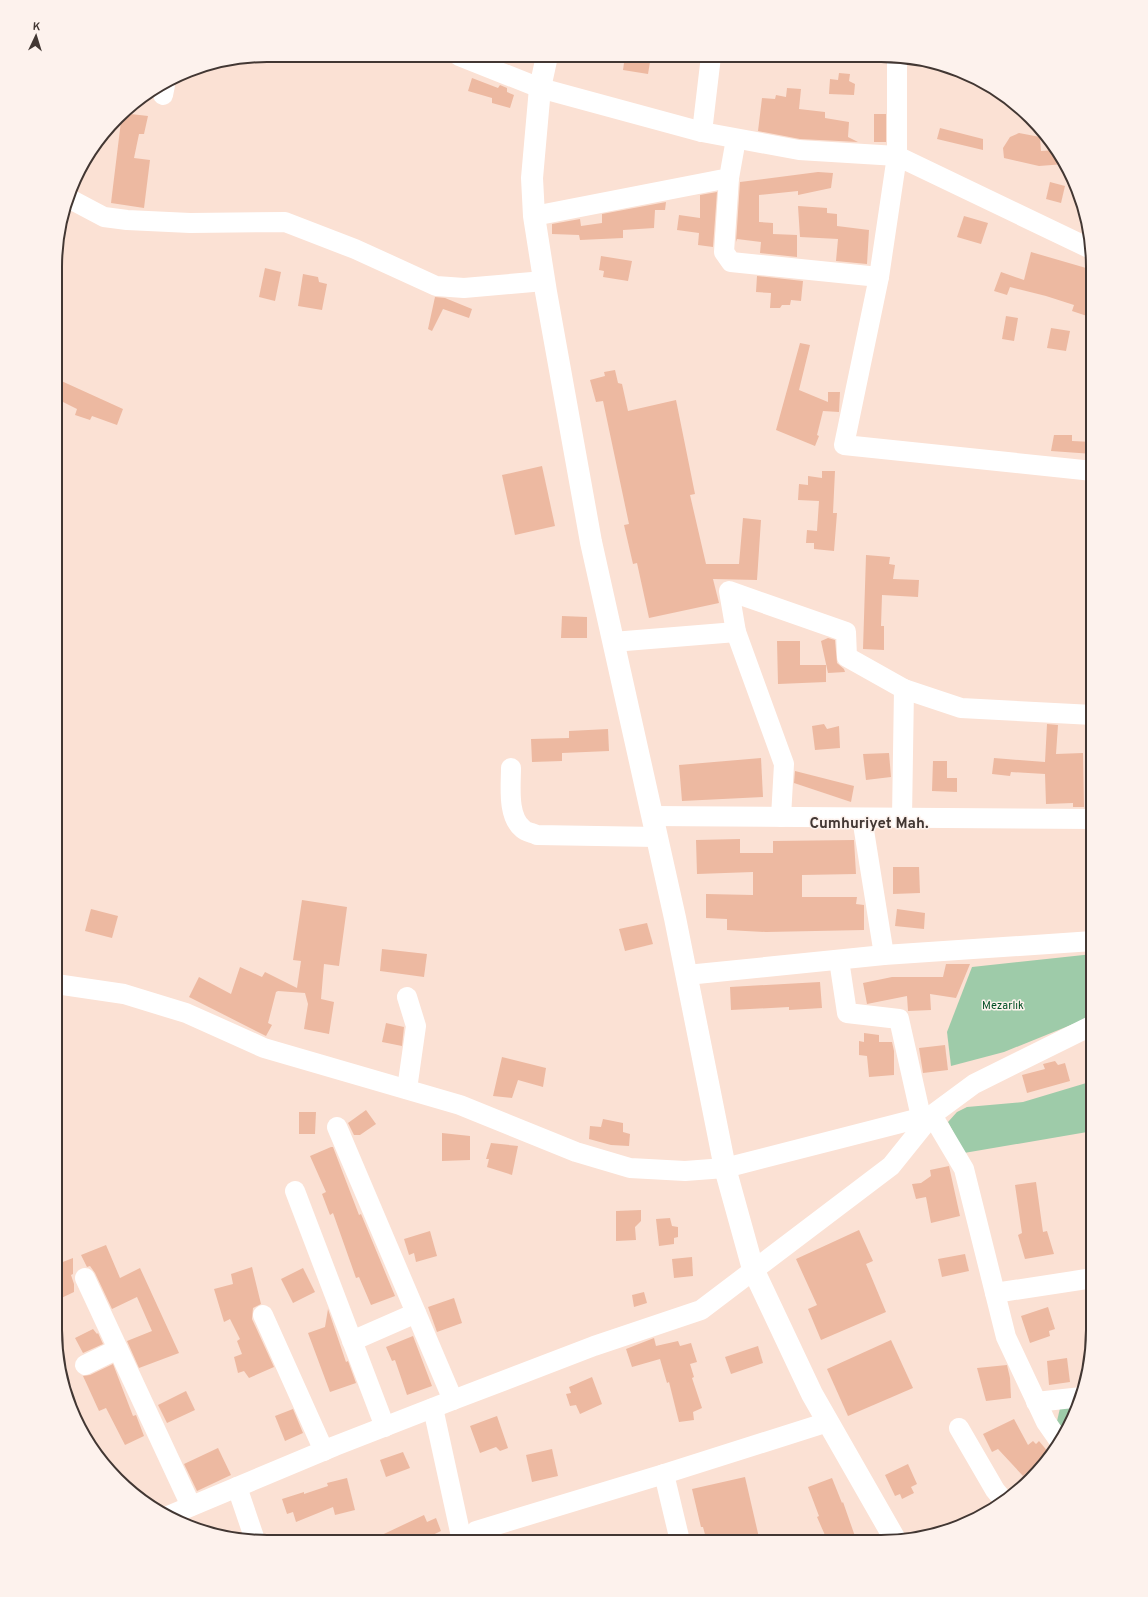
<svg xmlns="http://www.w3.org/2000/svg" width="1148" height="1597" viewBox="0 0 1148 1597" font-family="Overpass,sans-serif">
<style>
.green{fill:#9ecba9}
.building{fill:#edb9a1}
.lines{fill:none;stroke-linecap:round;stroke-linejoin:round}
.minor{stroke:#fff;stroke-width:20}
.major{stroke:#fff;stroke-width:22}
.labels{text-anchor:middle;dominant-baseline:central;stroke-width:3;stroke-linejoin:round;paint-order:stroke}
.park-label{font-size:11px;fill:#004e24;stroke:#fdf2ed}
.district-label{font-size:15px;font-weight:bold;fill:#423733;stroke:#fdf2ed}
.rim{fill:none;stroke:#423733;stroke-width:2}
</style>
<rect width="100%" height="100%" fill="#fbe1d4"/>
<g class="green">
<path d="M1093,954V1016L1004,1052L951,1066L947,1032L972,967Z"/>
<path d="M1093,1081V1131L964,1153L948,1122L957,1112L967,1107L1023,1102Z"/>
<path d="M1080,1402L1063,1436L1057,1421L1061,1404Z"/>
</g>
<g class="building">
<path d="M625,56H651L648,74L623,70Z"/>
<path d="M839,73L850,74L849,81L855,84L854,95L829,94L830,79L838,80Z"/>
<path d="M472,78L498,88L500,85L507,88V92L514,95L510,108L492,103V98L468,91Z"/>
<path d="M787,88L801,89L799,109L825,112V118L849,122L848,137L858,142L800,139L758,131L762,98L775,99L776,95L786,97Z"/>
<path d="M122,113L148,116L144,134H139L134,158L150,160L144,208L111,203Z"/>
<rect x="874" y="114" width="12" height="28"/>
<path d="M940,128L983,139V150L937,139Z"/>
<path d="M1019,133L1040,137L1041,151L1056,150L1065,164L1039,166L1004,158L1003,148L1010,137Z"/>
<path d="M818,172L833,173L831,188L798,195V191L759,195V222L773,223V234L797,235V257L760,253L761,242L737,239L736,242L740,182Z"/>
<path d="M1050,182L1065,186L1061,203L1046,199Z"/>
<path d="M717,192L713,247L698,245L699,233L677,230L679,215L700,218V195Z"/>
<path d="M666,202L665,210H655L654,228L623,230V238L580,240L579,235L552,234V224L580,219L581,226L602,223V214Z"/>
<path d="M798,206L827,208V213L837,214V226L869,230L867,264L836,261L838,239L800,237Z"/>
<path d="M964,216L988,223L981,244L957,237Z"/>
<path d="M1031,252L1093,270V289L1087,304L1093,306V318L1072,311L1074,305L1046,296L1010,287L1007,295L994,291L1001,272L1024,280Z"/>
<path d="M601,256L632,261L628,281L603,277L604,271L599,270Z"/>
<path d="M265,268L281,272L275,301L259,297Z"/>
<path d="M303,274L318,277L319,282L327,284L322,310L298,306Z"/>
<path d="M757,276L803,281L801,301L791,300L790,305H782L780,308H770L771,293L756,292Z"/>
<path d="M435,297L445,298L472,309L469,318L443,309L432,331L428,329Z"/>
<path d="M1006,316L1018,318L1014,341L1002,339Z"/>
<path d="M1051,328L1070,331L1066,351L1047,348Z"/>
<path d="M800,343L810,345L799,390L828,402V392H840L839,412L823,411L817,435L819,436L815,446L776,430Z"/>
<path d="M615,370L618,383L622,384L628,411L676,400L695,494L690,495L706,564H739L743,518L761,520L757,580L713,579L719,603L649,618L637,563L633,564L624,525L629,524L603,401L596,402L590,380L605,376L604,372Z"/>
<path d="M57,379L123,409L117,425L92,416L90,420L75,415L77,409L57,399Z"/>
<path d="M1054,435H1072V441L1093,442V454L1051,451Z"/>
<path d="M542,466L555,526L515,535L502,475Z"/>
<path d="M822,471H835L833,513H837L834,551L814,549V543H806L807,530L817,531L819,501L798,500L799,484L808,485V476L822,478Z"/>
<path d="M866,555L890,557L889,564L895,565L893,579L919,580L918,597L882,595L881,626H884V650L863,649Z"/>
<path d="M562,616L587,617V638H561Z"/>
<path d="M828,638L835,640L837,663L844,669L845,672L828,673L821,641Z"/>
<path d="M777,641H800V665H826V682L778,684Z"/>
<path d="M824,724L827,729L839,726L840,748L815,750L812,726Z"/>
<path d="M1047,724L1058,725L1056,754L1083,753L1084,807H1073V803L1046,804L1045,774L1011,772L1010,776L992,774L994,758L1045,762Z"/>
<path d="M608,729L609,751L562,753V761L532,762L531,739L569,738V731Z"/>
<path d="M889,753L891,777L866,780L863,754Z"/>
<path d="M761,758L763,797L682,801L679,765Z"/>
<path d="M933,761H947V778H957V792L932,791Z"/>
<path d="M795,771L854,786L851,802L794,783Z"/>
<path d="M740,839V853H773V841L854,840L856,874L802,875V897H857L856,904L864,905V930L766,932L727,930V919L706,918V894L753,895V872L697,874L696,840Z"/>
<path d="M893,867H919L920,893L893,894Z"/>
<path d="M302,900L347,907L339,966L324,964L321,999L334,1002L329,1034L304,1029L308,1004L305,993L278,991L276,992L268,1023L272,1025L266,1036L189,997L199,977L231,994L240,967L262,977L265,972L297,988L301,961L293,960Z"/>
<path d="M91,909L118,916L112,938L85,931Z"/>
<path d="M897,909L925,913L924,929L895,926Z"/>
<path d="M647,923L653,944L625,951L619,929Z"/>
<path d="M382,949L427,954L424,977L380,971Z"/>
<path d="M946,964H970L956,998L930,994L931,1010L908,1011L907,996L867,1004L863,983L892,977H943Z"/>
<path d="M820,982L822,1008L789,1010V1007L731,1010L730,987Z"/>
<path d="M386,1023L404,1027L402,1046L382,1042Z"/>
<path d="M864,1033L879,1035V1042H892L894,1051V1075L869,1077L867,1056L859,1055V1041L864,1042Z"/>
<path d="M945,1045L948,1070L923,1073L919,1048Z"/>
<path d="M502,1057L546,1068L543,1087L518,1080L512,1098L493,1096Z"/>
<path d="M1055,1061L1058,1065L1065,1063L1070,1081L1027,1093L1022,1075L1045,1069L1043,1064Z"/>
<path d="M366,1110L376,1124L360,1135H354L348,1123Z"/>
<path d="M299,1112H316L315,1134H299Z"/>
<path d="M603,1119L623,1123V1132L630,1134L629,1146L611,1145L589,1139L590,1126L601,1127Z"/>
<path d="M442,1133L470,1136V1160L442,1161Z"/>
<path d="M491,1143L518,1146L512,1175L487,1167L489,1159H486Z"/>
<path d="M331,1147H333L359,1215L361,1214L395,1296L371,1305L359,1277L356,1278L333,1213L330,1215L322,1194L326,1192L310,1156Z"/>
<path d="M949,1166L960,1216L931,1223L926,1197L916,1199L912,1184L921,1183L931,1176L930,1170Z"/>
<path d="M1036,1182L1043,1232L1047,1231L1054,1254L1025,1259L1018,1235L1022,1233L1015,1185Z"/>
<path d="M641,1210V1221L635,1227L636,1240L616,1241V1211Z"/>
<path d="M670,1218L672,1226L678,1227V1237L674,1238V1244L659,1246L656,1219Z"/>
<path d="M859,1230L873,1261L866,1264L886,1312L821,1340L808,1309L817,1305L796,1259Z"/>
<path d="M430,1231L437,1256L416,1262L414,1253L409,1255L404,1239Z"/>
<path d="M106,1245L120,1278L140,1268L179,1353L139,1368L127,1341L152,1331L137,1297L112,1309L95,1273L90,1266L87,1267L81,1255Z"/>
<path d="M965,1254L969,1271L942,1277L938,1259Z"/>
<path d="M692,1257L693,1276L674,1278L672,1259Z"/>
<path d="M73,1258V1274L71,1275L74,1284V1292L55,1301V1265Z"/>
<path d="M252,1267L261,1304L253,1308L252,1319L274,1367L249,1378L244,1371L238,1373L234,1357L242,1354L237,1341L240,1339L230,1319L224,1322L214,1289L233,1284L231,1274Z"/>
<path d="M303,1268L315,1292L293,1303L281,1279Z"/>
<path d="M644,1292L647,1303L634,1307L632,1295Z"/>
<path d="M454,1298L462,1323L437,1332L428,1307Z"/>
<path d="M1048,1307L1055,1329L1049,1331L1050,1336L1030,1343L1021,1316Z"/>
<path d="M328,1309L346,1362L348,1361L356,1383L330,1392L308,1333L325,1327Z"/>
<path d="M93,1329L97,1334L98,1333L103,1344L83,1353L75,1338Z"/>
<path d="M413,1336L432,1386L407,1395L395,1360L392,1361L386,1347Z"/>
<path d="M654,1338L656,1346L678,1341L680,1346L691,1343L697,1362L690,1364L694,1377L692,1378L702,1408L693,1412L694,1420L679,1422L669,1382L667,1383L660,1359L632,1367L626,1349Z"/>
<path d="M891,1340L913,1388L848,1416L827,1369Z"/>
<path d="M758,1346L763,1363L731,1374L725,1357Z"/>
<path d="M1067,1358L1070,1382L1049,1385L1047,1361Z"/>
<path d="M113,1364L133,1416L136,1415L144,1436L125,1445L106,1408L99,1411L83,1376L90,1375Z"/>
<path d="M1007,1365L1010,1378L1011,1398L986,1401L977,1368Z"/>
<path d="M592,1377L602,1404L580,1414L576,1405L570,1406L566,1394L571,1393L569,1387Z"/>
<path d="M186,1391L195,1410L167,1423L158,1405Z"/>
<path d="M293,1409L303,1433L285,1441L275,1416Z"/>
<path d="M497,1416L508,1448L500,1451L496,1447L480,1453L470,1426Z"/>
<path d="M1014,1419L1028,1445L1033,1441L1036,1444L1039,1441L1049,1453L1023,1476L998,1449L992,1452L983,1434Z"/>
<path d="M218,1448L231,1475L197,1491L184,1464Z"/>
<path d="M552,1449L558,1476L532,1482L526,1455Z"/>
<path d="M403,1452L410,1468L386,1477L380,1460Z"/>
<path d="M908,1464L917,1484L911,1487L914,1493L902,1499L900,1494L895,1496L885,1475Z"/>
<path d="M745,1477L760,1542H707L703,1527H701L692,1489Z"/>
<path d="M347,1478L355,1510L335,1515L333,1507L296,1522L293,1512L287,1514L282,1499L304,1492V1494L328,1486L327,1483Z"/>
<path d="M832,1478L842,1503L843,1502L857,1542H828L817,1517L819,1516L808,1487Z"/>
<path d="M424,1515L427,1522L436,1518L441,1531L420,1541H369Z"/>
</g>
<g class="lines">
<g class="minor">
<path d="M459,56L540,88L702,132L799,150L897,156L1091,249"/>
<path d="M897,57V156L879,277L844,445L1093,471"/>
<path d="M163,95L165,85"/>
<path d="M702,132L711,56"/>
<path d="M729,178L724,252L731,262L879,277"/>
<path d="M70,199L104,217L127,220L190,223L285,222L355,249L436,286L464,288L544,281"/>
<path d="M534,216L729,178L736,139"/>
<path d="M613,642L736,632"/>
<path d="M904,689L961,708L1093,715"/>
<path d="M511,768C511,786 507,816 523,829C526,832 533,833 537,835L657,837"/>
<path d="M652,816L1093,819"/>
<path d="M781,817L784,764L736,632L729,591L846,632L847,657L904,689L902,818"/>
<path d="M862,818L884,955"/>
<path d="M839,960L847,1013L899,1019L921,1117"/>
<path d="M687,975L884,955L1093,941"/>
<path d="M56,984L124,994L186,1013L264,1048L460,1105L576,1152L630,1168L685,1171L725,1168L932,1115L964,1169L1006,1337L1046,1422L1060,1442"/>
<path d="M407,1089L416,1026L407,997"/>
<path d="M337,1127L453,1400"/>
<path d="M295,1191L385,1427"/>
<path d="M85,1278L191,1506"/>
<path d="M995,1293L1093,1278"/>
<path d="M263,1315L324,1451"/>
<path d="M352,1341L416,1313"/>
<path d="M85,1365L118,1349"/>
<path d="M1036,1402L1082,1397"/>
<path d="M433,1408L462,1541"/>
<path d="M959,1428L995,1490L1004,1501"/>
<path d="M664,1474L680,1541"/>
<path d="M237,1487L255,1540"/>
<path d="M168,1516L335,1446L453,1400L594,1346L701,1310L891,1166L932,1115L974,1084L1093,1025"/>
<path d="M467,1541L476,1531L664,1474L828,1422"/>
</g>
<path class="major" d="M547,56L540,88L532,178L534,216L546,292L591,542L675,918L725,1168L753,1269L812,1394L896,1541"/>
</g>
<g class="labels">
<g class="park-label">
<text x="1003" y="1006">Mezarlık</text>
</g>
<g class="district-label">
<text x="869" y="824">Cumhuriyet Mah.</text>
</g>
</g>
<path d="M0 0H1148V1597H0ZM267 62H881A205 205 0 0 1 1086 267V1330A205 205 0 0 1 881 1535H267A205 205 0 0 1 62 1330V267A205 205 0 0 1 267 62Z" fill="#fdf2ed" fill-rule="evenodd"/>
<path class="rim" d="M267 62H881A205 205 0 0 1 1086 267V1330A205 205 0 0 1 881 1535H267A205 205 0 0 1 62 1330V267A205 205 0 0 1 267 62Z"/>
<g transform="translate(36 36) rotate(4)" stroke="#fdf2ed" stroke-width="3" paint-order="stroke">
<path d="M0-3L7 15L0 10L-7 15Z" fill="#423733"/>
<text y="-6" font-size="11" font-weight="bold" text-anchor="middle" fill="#423733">K</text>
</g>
</svg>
